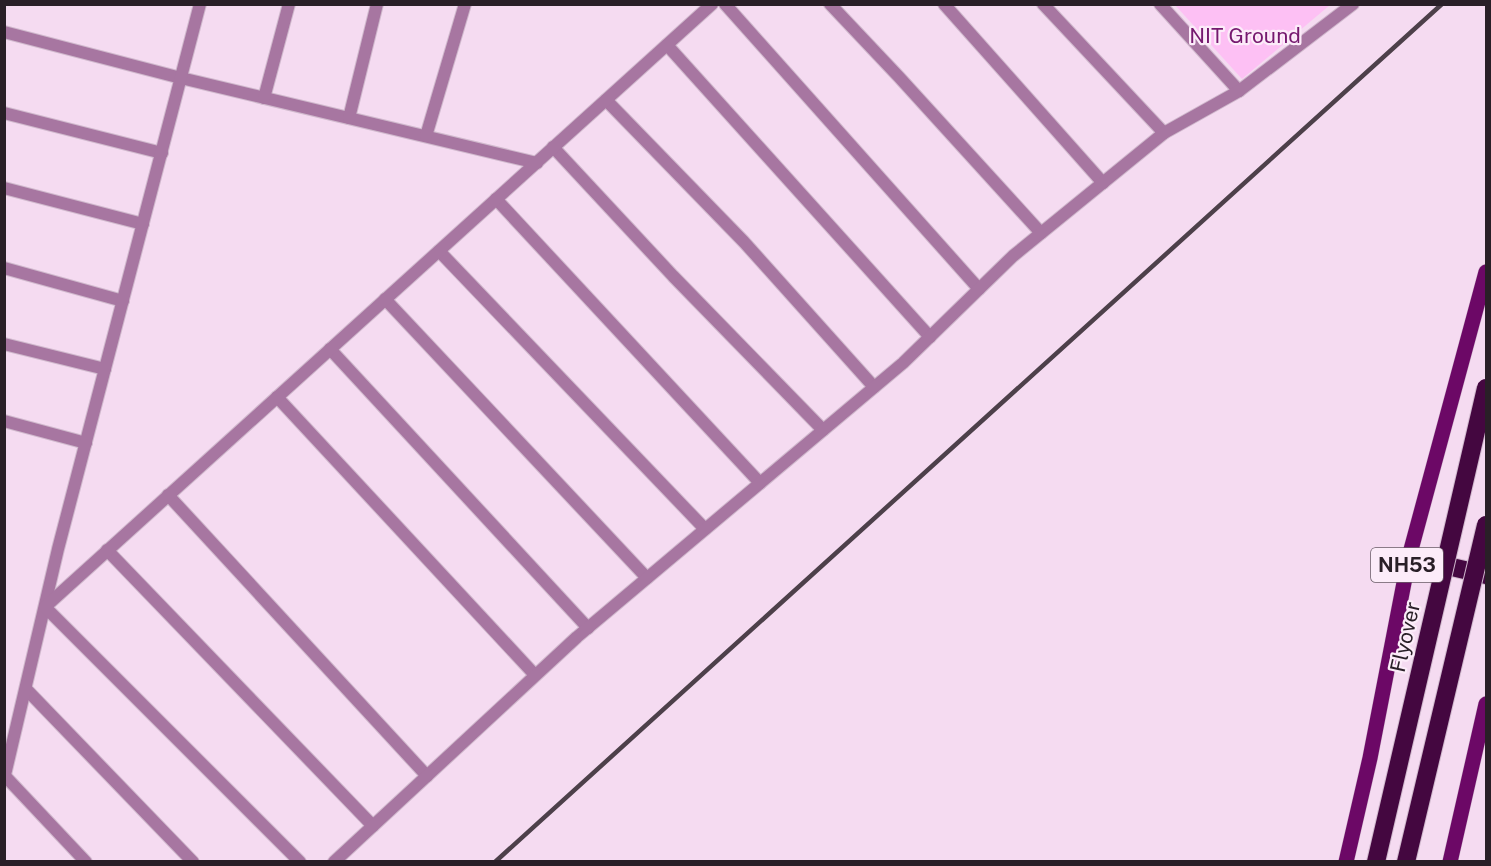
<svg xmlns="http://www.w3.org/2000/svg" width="1491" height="866" viewBox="0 0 1491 866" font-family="'Public Sans',sans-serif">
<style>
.green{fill:#fdc0f4}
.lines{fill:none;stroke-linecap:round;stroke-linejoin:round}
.street-casing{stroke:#d0b9cd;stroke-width:14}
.primary-casing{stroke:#d0b9cd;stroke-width:16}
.highway-casing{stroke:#d0b9cd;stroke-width:20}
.street{stroke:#a776a1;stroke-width:12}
.primary{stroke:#6c0866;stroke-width:15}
.highway{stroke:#440740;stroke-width:18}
.rail{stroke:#4d404a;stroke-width:4.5}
.highway-bridge-casing{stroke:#d0b9cd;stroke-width:20;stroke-linecap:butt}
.highway-bridge{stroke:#440740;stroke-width:18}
.labels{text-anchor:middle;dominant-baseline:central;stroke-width:4.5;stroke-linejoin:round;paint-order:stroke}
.shield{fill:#fcecf9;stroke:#685c66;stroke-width:1.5}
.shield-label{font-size:20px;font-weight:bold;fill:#291f27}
.park-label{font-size:21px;fill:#76196f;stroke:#fcecf9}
.street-label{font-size:21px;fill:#291f27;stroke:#fcecf9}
</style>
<rect width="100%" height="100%" fill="#f5dbf1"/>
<path class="green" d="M1175,5H1330L1242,79Z"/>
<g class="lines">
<defs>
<g id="street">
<path d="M725,4L979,289"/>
<path d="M830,4L899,77L1041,233"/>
<path d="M944,4L1103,183"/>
<path d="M1043,4L1164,133"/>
<path d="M1160,4L1239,91"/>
<path d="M4,32L181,78L537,163"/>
<path d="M667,45L930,337"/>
<path d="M264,98L289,4"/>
<path d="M606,100L744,242L874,387"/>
<path d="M4,113L162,153"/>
<path d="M349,118L377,4"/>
<path d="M426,136L465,4"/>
<path d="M553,147L673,276L823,430"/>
<path d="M4,188L143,224"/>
<path d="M496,199L760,483"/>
<path d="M439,251L705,529"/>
<path d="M4,268L123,301"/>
<path d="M385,299L647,578"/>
<path d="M4,344L105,369"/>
<path d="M330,349L588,628"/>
<path d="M277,397L535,675"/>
<path d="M4,421L86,443"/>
<path d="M168,495L427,776"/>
<path d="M107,550L373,826"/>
<path d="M26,689L193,862"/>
<path d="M5,776L86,862"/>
<path d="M4,779L58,549L200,4"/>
<path d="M300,862L45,607L712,4"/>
<path d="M334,862L577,637L903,363L1013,256L1164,133L1239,91L1353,4"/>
</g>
<g id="primary">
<path d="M1346,862L1370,758L1409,557L1486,272"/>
<path d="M1450,862L1486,704"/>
</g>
<path id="highway" d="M1409,557L1486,575"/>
</defs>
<use href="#street" class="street-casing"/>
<use href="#primary" class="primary-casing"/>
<use href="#highway" class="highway-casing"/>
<use href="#street" class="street"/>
<use href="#primary" class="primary"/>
<use href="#highway" class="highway"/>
<path class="rail" d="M495,862L1442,4"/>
<defs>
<g id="highway-bridge">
<path d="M1376,862L1486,388"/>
<path d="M1406,862L1486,525"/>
</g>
</defs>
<use href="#highway-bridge" class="highway-bridge-casing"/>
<use href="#highway-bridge" class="highway-bridge"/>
</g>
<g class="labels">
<rect class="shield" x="1371" y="548" width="72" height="34" rx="4.5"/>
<g class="shield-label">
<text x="1407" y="565">NH53</text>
</g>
<g class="park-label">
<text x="1245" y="35">NIT Ground</text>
</g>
<g class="street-label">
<text transform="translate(1405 637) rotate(-77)">Flyover</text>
</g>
</g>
<rect width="1491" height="866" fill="none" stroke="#291f27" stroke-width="12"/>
</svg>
